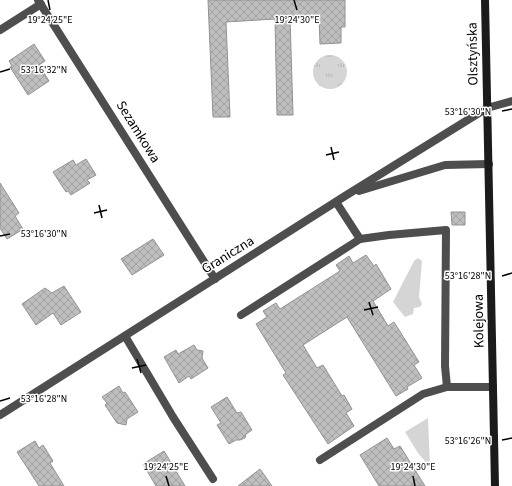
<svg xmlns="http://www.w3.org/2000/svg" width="512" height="486" viewBox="0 0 512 486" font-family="'Source Sans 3',sans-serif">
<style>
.grass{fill:url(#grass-tufts)}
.green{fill:#d5d5d5}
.building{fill:url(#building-cross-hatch);stroke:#929292}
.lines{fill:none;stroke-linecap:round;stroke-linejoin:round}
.street{stroke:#4e4e4e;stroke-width:8}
.secondary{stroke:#1b1b1b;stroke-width:8}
.ticks{fill:none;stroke:#000;stroke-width:1.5}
.labels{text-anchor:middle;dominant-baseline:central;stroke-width:3;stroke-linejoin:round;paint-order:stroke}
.street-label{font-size:14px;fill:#000;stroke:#fff}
.ticks-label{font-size:10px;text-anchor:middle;fill:#000;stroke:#fff;stroke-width:3;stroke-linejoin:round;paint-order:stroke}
</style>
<defs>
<pattern id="grass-tufts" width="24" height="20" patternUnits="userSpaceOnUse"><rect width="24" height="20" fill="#d5d5d5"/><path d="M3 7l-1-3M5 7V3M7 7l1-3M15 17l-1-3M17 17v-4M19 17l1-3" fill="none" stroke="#b5b5b5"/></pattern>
<pattern id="building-cross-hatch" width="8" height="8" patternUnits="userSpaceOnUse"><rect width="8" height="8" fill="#bebebe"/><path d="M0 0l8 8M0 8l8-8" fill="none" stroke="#a2a2a2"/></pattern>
</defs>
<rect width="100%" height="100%" fill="#fff"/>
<circle class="grass" cx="330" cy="72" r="17"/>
<g class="green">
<path d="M418,258L422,261L419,297L422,304L420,307L414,308L413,314L405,317L393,302L414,261Z"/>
<path d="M428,418L430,467L418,453L405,432Z"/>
</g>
<g class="building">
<path d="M208,0H345V27H341V43L320,44L319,16L290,18L293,115H277L275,19L226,22L230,117H213Z"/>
<path d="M34,44L45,61L39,65L49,81L28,95L10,67L12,66L9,61Z"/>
<path d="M86,159L96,175L87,180L90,183L71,195L68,191L66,192L53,172L73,160L76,165Z"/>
<path d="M0,183L19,213L15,216L23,229L7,239L0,228Z"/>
<path d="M451,212H465V225H452Z"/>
<path d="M153,239L164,255L132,275L121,259Z"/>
<path d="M366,255L374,266L376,264L391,289L373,301L388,326L394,322L419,362L414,365L422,378L407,387L408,389L396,396L347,317L303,345L317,368L323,365L342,396L344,395L352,409L346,413L354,426L328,444L283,375L286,373L256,324L267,317L263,311L276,303L280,309L340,271L336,265L349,256L353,263Z"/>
<path d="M64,286L81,312L61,325L53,313L36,325L22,304L45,288L52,293Z"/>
<path d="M194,345L197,350L203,351L202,358L208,368L191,379L189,376L179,383L164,357L176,350L178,354Z"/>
<path d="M119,386L123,393L125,392L138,412L127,419L126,425L117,423L105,405L107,403L102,397Z"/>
<path d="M227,397L237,413L241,412L252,430L246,434L245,438L240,440H236L229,444L217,425L221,423L211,407Z"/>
<path d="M387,438L394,449L400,446L425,486H379L360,455Z"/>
<path d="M35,441L39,448L43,445L53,461L50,463L64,486H39L17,452Z"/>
<path d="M164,451L185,486H156L143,464Z"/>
<path d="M260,469L272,486H238Z"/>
</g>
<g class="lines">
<g class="street">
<path d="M38,0L215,279"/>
<path d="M0,30L41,4"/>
<path d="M359,191L445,165L489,164"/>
<path d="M336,202L360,239L389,235L446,230L445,366L447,387"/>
<path d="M241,315L360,239"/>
<path d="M125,336L173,417L213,479"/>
<path d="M0,415L345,196L487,108L512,101"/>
<path d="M320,460L423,394L447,387H493"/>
</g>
<path class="secondary" d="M485,0L495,486"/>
</g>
<path class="ticks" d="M48,0L50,10M294,0L297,10M0,72L10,69M502,111L512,109M331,147L334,160M326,155L339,152M99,205L102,218M94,213L107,210M0,236L10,234M502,276L512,273M369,302L373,315M364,310L378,307M137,359L141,373M132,368L146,365M0,401L10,398M502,440L512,438M166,476L169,486M413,476L415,486"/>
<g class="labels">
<g class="street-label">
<text transform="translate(473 54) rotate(-91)">Olsztyńska</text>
<text transform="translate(138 132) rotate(58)">Sezamkowa</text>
<text transform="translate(228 255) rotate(-32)">Graniczna</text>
<text transform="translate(479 321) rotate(-91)">Kolejowa</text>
</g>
</g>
<g class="ticks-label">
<text x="50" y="23">19°24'25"E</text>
<text x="297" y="23">19°24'30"E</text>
<text x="44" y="73">53°16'32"N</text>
<text x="468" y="115">53°16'30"N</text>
<text x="44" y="237">53°16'30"N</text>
<text x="468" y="279">53°16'28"N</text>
<text x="44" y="402">53°16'28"N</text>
<text x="468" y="444">53°16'26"N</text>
<text x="166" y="470">19°24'25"E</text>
<text x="413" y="470">19°24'30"E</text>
</g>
</svg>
